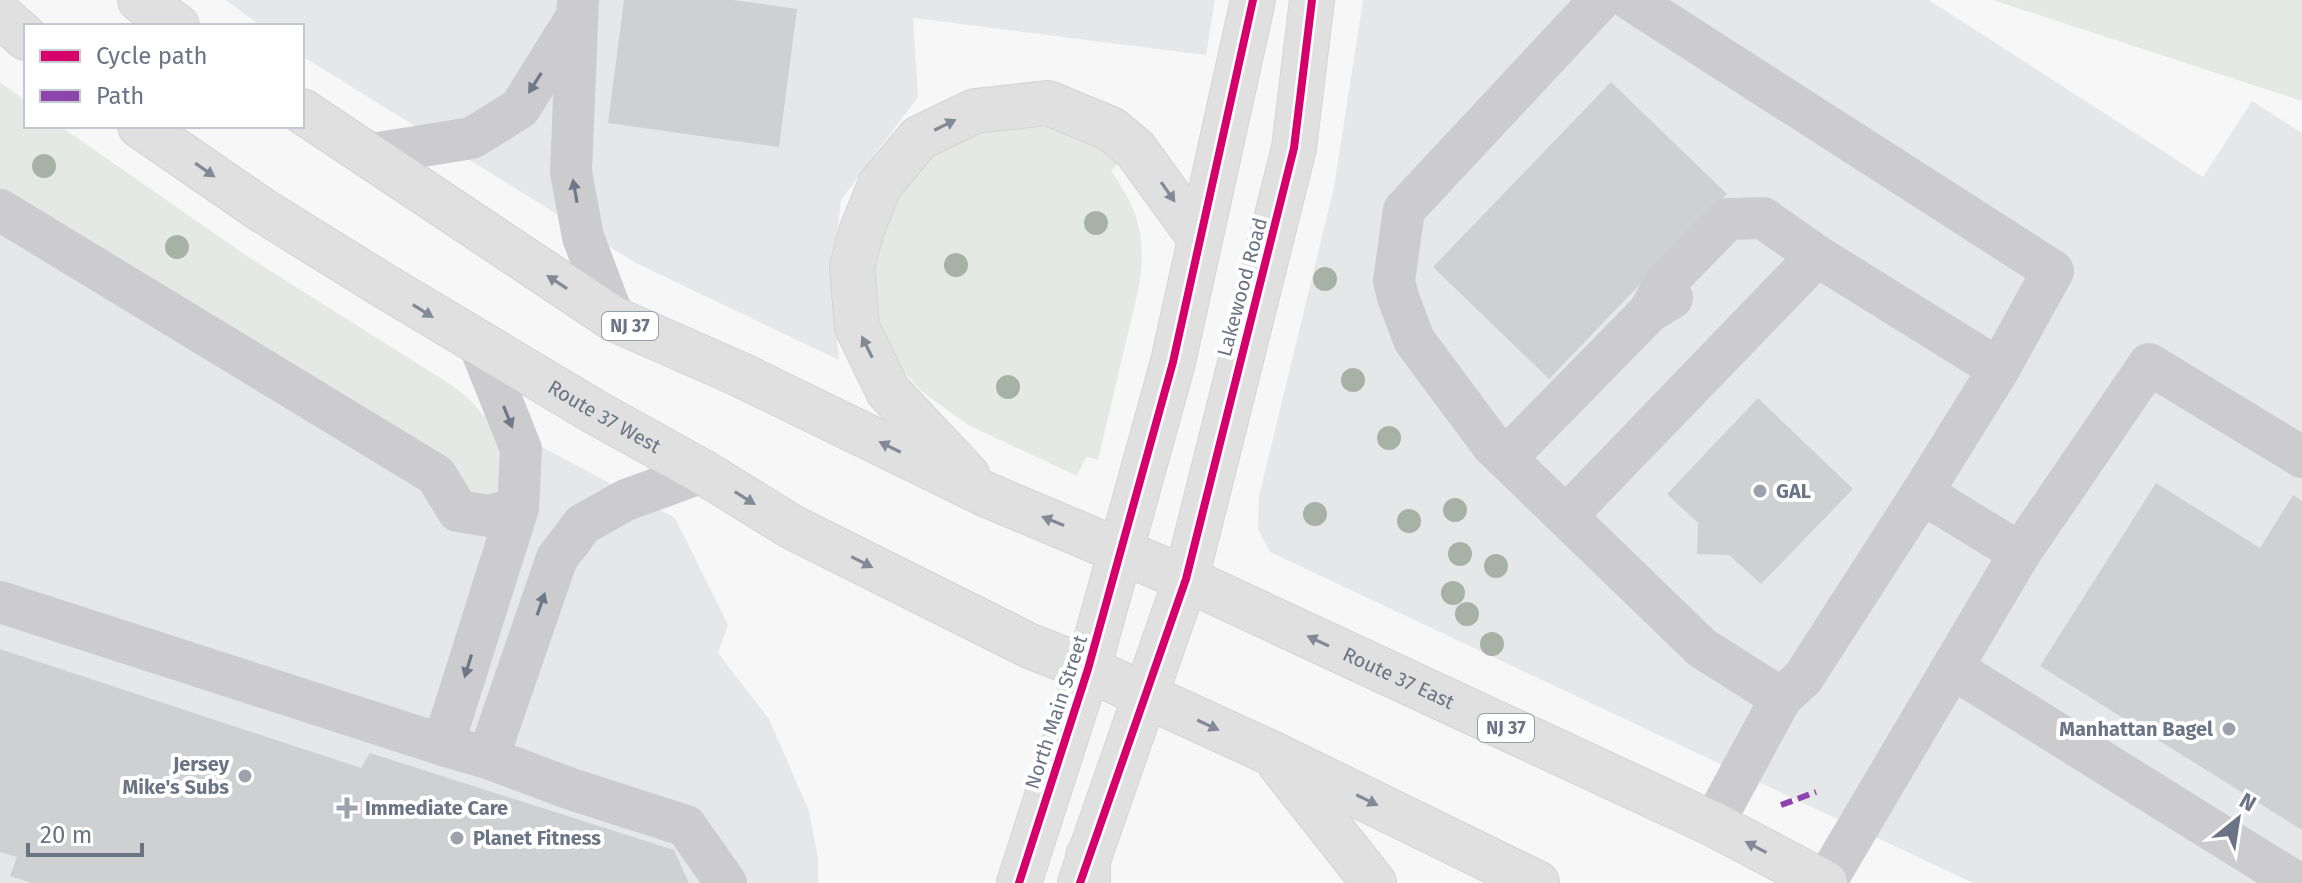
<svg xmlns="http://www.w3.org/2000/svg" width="2302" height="883" viewBox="0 0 2302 883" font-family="'Fira Sans',sans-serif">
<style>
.built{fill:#e6e7e8}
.green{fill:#e5e9e5}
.building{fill:#cfd0d1}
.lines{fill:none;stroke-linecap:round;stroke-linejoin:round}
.major-casing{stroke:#d4d5d6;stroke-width:46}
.highway-casing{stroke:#d3d3d4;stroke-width:46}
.minor{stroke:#ccccce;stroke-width:42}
.major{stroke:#e0e0e1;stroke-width:44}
.highway{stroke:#e0e0e1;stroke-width:44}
.quiet{stroke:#8e44ad;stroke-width:6;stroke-dasharray:12 6;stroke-linecap:butt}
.cycleway-casing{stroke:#fff;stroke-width:13}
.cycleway{stroke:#d6006c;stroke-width:8}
.tree{fill:#a7b1a6}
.oneway{fill:#6f7888}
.oneway2{fill:#828a97}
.poi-dot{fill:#9ba2ac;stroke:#fff;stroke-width:3}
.labels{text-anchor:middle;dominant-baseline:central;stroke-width:8;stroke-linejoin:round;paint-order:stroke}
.shield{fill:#fff;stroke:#979ea9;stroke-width:2}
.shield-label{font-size:18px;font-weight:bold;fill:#6a7484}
.street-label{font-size:20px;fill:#6a7484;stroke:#fff}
.poi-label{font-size:20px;font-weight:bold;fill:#6a7484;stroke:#fff;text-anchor:start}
</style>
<rect width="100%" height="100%" fill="#f7f7f7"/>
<g class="built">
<path d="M226,0H1215L1206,55L913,18L918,97L841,200L831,285L839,360L634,262L302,56V26H261Z"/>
<path d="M1363,0H1929L2203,177L2252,101L2302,133V883H1973L1270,552L1258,529L1259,496L1334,187Z"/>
<path d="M0,107L475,411L675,518L728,625L718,653L769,719L809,811L818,858V883H0Z"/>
</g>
<g class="green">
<path d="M1993,0H2302V101Z"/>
<path d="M0,82L26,101V126H60L250,258L450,384C458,390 468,397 475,405C495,428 514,475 486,497L468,495L459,481L463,466L0,184Z"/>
<path d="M1028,122C1064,128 1092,139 1119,163L1111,171C1141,212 1147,242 1138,291L1098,460L1086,457L1077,476L968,425L921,391L897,364L879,323L874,302L872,263L893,198L929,157L975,131Z"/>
</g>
<g class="building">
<path d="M624,0H733L797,9L779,147L608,123Z"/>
<path d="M1611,82L1727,194L1549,379L1433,267Z"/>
<path d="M1758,398L1853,489L1761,584L1729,555L1697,554L1698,523L1667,494Z"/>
<path d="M2156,483L2260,548L2293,495L2302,501V830L2040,666Z"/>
<path d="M0,649L361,768L370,753L674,850L689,883H32L10,876L17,857L0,852Z"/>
</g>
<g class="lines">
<defs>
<g id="major">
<path d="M1019,883L1088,669L1173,362L1253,0"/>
<path d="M1080,883L1186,579L1294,148L1312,0"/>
</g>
<g id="highway">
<path d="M140,0L177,26"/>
<path d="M0,15L26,38"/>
<path id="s1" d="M302,111L614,319L739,374L985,494L1186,579L1713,824L1825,883"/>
<path id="s2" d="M140,126L262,210L381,284L595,412L703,472L792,527L1030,646L1088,669L1271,753L1537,883"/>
<path d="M967,475L888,391L857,327L852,267L861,232L880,185L919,138L975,111L1048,103L1111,129L1135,149L1199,237"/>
<path d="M1280,764L1374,883"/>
<path d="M1088,883V856"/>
</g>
</defs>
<use href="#major" class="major-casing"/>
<use href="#highway" class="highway-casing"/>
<g class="minor">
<path d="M578,0L571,172L583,237L614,319"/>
<path d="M1600,0L1404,210L1394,281L1398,297L1414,340L1492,445L1702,648L1781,698"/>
<path d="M1631,0L2053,271L1999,369L1922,493L2020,553L1825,883"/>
<path d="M366,155L472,138L520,108L576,18"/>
<path d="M0,210L436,475L458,511L489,516L518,508"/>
<path d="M1649,312L1665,283L1728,219L1763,218L1817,256L1999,369"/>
<path d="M1506,458L1649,312L1672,298"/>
<path d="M1566,516L1817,256"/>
<path d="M2020,553L2149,364L2302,457"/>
<path d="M0,602L443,745L488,758L571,789L686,826L726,883"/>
<path d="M1952,668L2297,883"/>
<path d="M443,745L518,508L521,449L479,344"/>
<path d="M488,758L557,558L583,524L626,500L703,472"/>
<path d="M1713,824L1781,698L1803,678L1922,493"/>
</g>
<use href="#major" class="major"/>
<use href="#highway" class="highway"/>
<path class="quiet" d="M1781,805L1816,792"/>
<defs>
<g id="cycleway">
<path d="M1019,883L1088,669L1173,362L1253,0"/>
<path d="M1080,883L1186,579L1294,148L1312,0"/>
</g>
</defs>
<use href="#cycleway" class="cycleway-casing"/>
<use href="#cycleway" class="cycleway"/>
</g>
<g class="tree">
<circle cx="44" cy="166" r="12"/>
<circle cx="1096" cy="223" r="12"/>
<circle cx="177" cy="247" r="12"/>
<circle cx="956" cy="265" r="12"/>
<circle cx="1325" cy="279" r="12"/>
<circle cx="1353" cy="380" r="12"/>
<circle cx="1008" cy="387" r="12"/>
<circle cx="1389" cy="438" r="12"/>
<circle cx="1455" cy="510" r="12"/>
<circle cx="1315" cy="514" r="12"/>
<circle cx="1409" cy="521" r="12"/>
<circle cx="1460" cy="554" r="12"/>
<circle cx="1496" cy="566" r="12"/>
<circle cx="1453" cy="593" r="12"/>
<circle cx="1467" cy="614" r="12"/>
<circle cx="1492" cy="644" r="12"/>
</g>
<defs><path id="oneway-solid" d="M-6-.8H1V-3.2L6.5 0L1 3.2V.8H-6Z" transform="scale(2)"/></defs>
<g class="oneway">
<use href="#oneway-solid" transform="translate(535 83) rotate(122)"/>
<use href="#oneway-solid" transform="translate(575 191) rotate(-100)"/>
<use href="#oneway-solid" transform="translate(508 417) rotate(68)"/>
<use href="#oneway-solid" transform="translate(541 604) rotate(-71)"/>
<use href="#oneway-solid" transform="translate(468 666) rotate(107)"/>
</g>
<g class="oneway2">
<use href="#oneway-solid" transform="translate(945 125) rotate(-26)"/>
<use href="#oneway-solid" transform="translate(205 170) rotate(35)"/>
<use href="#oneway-solid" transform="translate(1168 192) rotate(55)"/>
<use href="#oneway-solid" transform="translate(557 282) rotate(-147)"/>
<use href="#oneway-solid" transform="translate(423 311) rotate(32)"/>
<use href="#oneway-solid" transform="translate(867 347) rotate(-116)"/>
<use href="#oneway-solid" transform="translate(890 447) rotate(-154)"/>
<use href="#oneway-solid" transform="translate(745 498) rotate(32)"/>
<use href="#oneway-solid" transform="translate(1053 521) rotate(-158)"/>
<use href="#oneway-solid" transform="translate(862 562) rotate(27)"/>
<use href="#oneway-solid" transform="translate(1318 641) rotate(-155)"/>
<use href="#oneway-solid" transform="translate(1208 725) rotate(25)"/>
<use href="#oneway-solid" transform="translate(1367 800) rotate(26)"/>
<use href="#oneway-solid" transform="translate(1756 847) rotate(-152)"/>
</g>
<g class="poi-dot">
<circle cx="1760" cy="491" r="8"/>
<circle cx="2229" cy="729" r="8"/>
<circle cx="245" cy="776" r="8"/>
<path d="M343 796h8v8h8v8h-8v8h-8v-8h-8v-8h8z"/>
<circle cx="457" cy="838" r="8"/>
</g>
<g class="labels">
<g class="shield">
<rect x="602" y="312" width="56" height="28" rx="6"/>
<rect x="1478" y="714" width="56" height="28" rx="6"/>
</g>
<g class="shield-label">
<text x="630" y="326">NJ 37</text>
<text x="1506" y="728">NJ 37</text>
</g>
<g class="street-label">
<text transform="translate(1242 287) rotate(-75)">Lakewood Road</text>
<text stroke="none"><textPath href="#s2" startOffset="548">Route 37 West</textPath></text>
<text stroke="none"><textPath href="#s1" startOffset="1238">Route 37 East</textPath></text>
<text transform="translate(1056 712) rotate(-72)">North Main Street</text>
</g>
<g class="poi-label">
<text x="1776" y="491">GAL</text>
<text x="2213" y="729" text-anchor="end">Manhattan Bagel</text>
<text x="229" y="764" text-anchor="end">Jersey<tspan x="229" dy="23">Mike's Subs</tspan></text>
<text x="365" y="808">Immediate Care</text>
<text x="473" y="838">Planet Fitness</text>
</g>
</g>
<rect x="24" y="24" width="280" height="104" fill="#ffffff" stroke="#c3c7ce" stroke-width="2"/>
<rect x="40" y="50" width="40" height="12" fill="#d6006c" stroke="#c3c7ce" stroke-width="2"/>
<text x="96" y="64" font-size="24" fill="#6a7484">Cycle path</text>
<rect x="40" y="90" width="40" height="12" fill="#8e44ad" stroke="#c3c7ce" stroke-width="2"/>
<text x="96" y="104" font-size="24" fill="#6a7484">Path</text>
<g transform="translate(2238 819) rotate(30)" stroke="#ffffff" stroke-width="6" paint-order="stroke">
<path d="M0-6L14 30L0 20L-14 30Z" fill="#6a7484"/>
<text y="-12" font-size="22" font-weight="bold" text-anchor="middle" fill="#6a7484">N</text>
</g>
<path d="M28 843v12h114v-12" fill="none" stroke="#6a7484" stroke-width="4"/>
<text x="40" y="843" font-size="24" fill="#6a7484" stroke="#ffffff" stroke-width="6" paint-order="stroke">20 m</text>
</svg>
